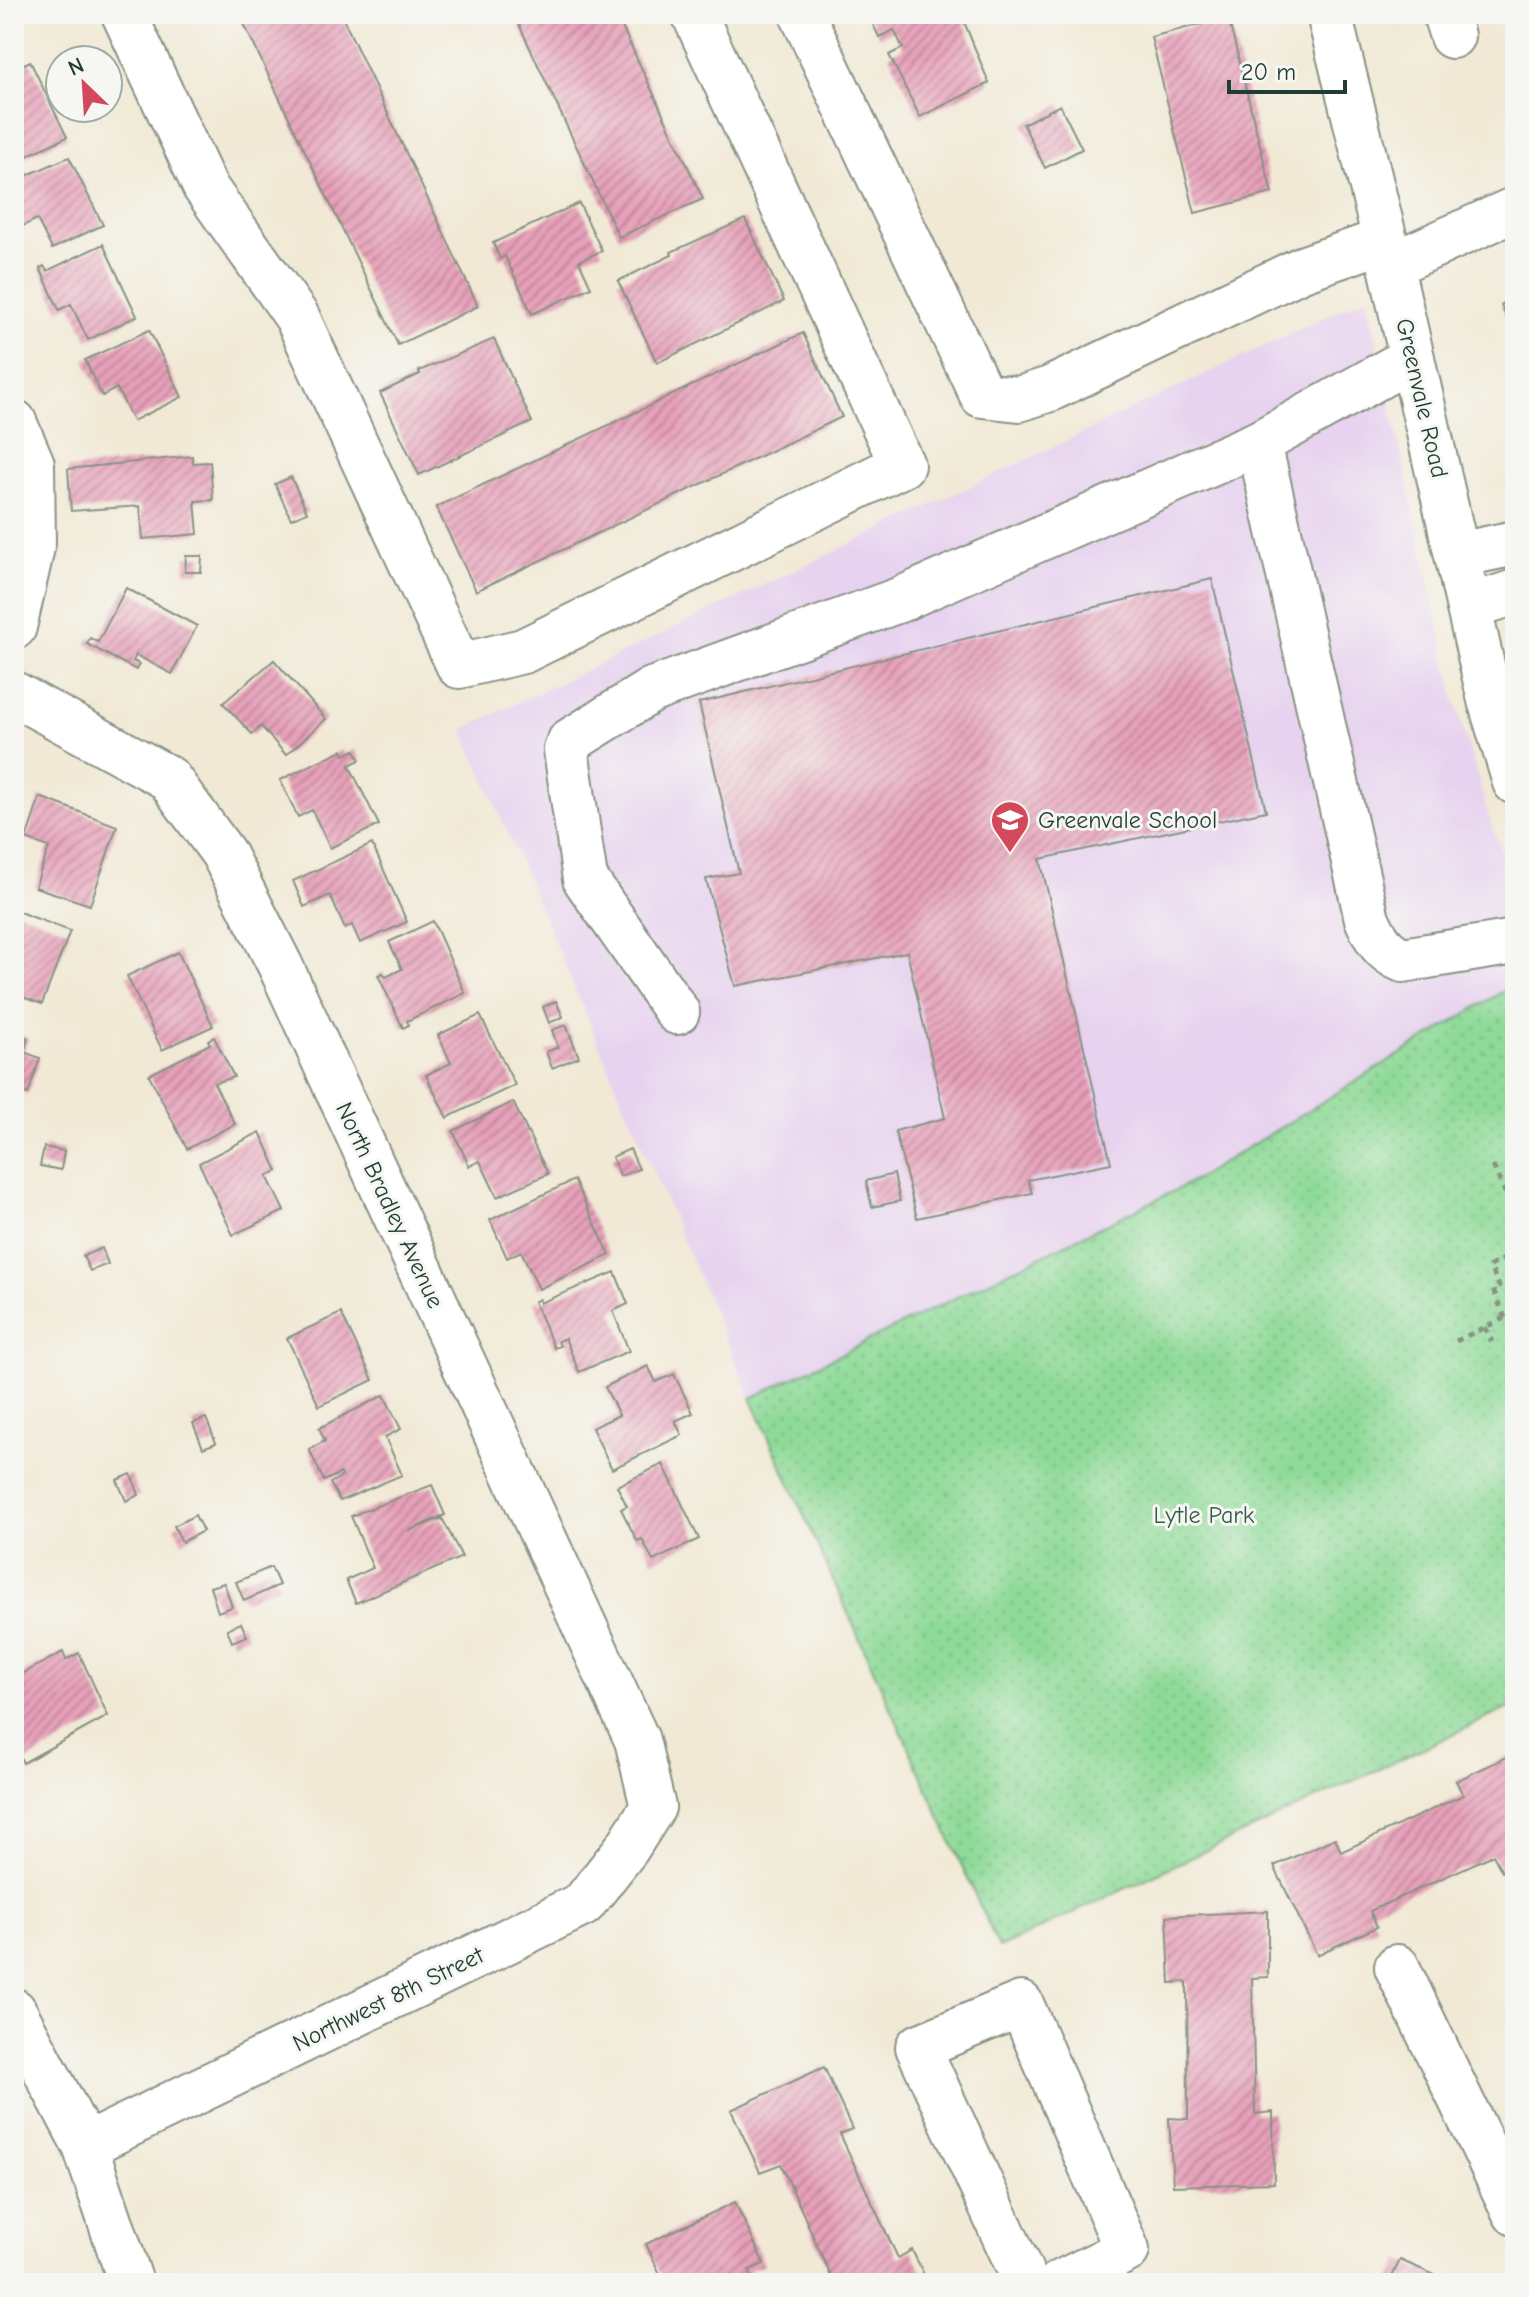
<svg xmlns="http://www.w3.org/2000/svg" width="1529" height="2297" viewBox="0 0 1529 2297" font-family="'Comic Neue',sans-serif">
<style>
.built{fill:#e7d2ef}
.park{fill:url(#park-dots);stroke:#568c66;stroke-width:2}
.building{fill:url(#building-hatch)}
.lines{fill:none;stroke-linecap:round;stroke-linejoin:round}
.minor-casing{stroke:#889384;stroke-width:48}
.path{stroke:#889384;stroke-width:5;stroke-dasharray:6 6;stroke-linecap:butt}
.minor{stroke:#fff;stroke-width:44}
.labels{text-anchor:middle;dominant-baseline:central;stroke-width:6;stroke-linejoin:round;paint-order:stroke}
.street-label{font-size:24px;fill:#1f3d34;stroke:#f6f6f2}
.poi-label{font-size:24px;fill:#1f3d34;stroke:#f6f6f2;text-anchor:start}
.park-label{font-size:24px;fill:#355c48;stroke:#f6f6f2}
</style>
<defs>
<pattern id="park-dots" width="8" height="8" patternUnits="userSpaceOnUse" patternTransform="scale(2)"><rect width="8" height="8" fill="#8eda97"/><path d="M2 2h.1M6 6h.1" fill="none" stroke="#7abc83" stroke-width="1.8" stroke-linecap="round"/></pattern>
<pattern id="building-hatch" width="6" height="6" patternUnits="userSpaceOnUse" patternTransform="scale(2)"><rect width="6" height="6" fill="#e7a0b9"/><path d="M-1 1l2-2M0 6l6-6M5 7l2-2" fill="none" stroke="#bb8497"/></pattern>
</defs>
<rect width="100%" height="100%" fill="#f6f6f2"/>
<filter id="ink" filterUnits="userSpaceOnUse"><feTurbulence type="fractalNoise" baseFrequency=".0125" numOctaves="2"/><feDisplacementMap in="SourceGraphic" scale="16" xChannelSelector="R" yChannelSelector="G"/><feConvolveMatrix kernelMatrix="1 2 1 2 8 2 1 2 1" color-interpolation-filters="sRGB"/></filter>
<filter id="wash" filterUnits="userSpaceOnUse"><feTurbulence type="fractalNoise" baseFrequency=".006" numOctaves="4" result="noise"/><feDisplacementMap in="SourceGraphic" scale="32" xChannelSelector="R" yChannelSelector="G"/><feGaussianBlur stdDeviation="1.8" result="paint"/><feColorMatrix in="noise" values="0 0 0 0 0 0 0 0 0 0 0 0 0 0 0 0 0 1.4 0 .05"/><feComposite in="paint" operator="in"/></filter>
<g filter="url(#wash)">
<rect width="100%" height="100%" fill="#f1e9d5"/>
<path class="built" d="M1367,297L1455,700L1491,824L1515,884V984L1188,1184L751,1398L463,729Z"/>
<path class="park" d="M1515,984V1705L999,1948L751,1398L1188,1184Z"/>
<g id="blocks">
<g class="building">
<path d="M260,14H341L478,306L398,345L243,22Z"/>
<path d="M514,14H616L703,199L619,237Z"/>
<path d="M868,14H955L959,22L963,19L989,83L920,117L889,55L903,48L894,30L879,37Z"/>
<path d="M1228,17L1272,193L1195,213L1151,37Z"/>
<path d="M30,61L67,137L14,162V69Z"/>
<path d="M1060,105L1082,149L1045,168L1023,124Z"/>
<path d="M69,157L103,225L52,249L37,219L23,226L14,208V181Z"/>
<path d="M579,203L602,251L579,261L591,287L532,314L505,256L500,259L493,243Z"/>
<path d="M745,219L784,301L657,363L618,281L672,255L671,252Z"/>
<path d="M103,244L137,316L88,340L71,304L59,310L40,268L44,266L47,271Z"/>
<path d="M1515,294V337L1501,305Z"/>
<path d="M149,330L182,397L133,421L117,388L102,396L85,360Z"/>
<path d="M803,333L842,417L476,591L436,507Z"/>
<path d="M494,339L532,422L419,475L380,393L420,374L419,371Z"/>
<path d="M192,456L193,463L210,462L213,500L195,501L198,534L143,539L140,506L71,511L68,469Z"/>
<path d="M291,477L307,512L291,519L275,484Z"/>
<path d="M186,556H202L201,572H185Z"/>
<path d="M1212,579L1266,811L1040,859L1111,1163L1028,1180L1032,1193L917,1218L895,1131L945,1118L907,952L735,986L706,879L739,873L699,703Z"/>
<path d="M126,588L197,626L172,674L136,655L133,661L139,664L136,670L87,644L90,638L98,642Z"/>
<path d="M274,660L326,719L286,755L261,726L252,734L223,703Z"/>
<path d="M342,750L344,755L355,750L360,760L349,765L379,825L330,848L312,810L298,817L280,780Z"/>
<path d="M40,797L117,826L90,905L35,887L49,847L26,839Z"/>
<path d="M372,844L407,922L360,943L352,925L345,929L330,895L304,907L293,881Z"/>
<path d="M14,910L70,931L42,1004L14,994Z"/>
<path d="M433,921L465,993L407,1021L409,1025L403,1028L378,975L383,973L386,977L402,969L389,942Z"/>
<path d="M178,952L213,1026L162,1050L127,976Z"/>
<path d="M556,1001L563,1017L549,1023L543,1007Z"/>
<path d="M480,1015L515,1085L447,1118L426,1075L451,1063L438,1035Z"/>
<path d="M566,1025L579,1057L552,1068L546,1052L558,1047L552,1030Z"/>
<path d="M14,1033L28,1038L24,1052L40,1058L28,1094L14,1088Z"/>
<path d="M214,1037L234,1077L214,1083L235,1124L187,1149L149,1075L210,1044L208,1040Z"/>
<path d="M513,1102L548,1174L497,1197L480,1161L469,1166L453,1131Z"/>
<path d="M260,1132L278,1171L267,1176L284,1211L233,1235L199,1163Z"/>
<path d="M44,1147L64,1151L61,1170L40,1166Z"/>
<path d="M630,1149L639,1169L620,1176L612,1157Z"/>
<path d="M894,1174L900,1201L872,1207L866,1181Z"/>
<path d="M574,1180L610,1255L539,1289L521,1251L507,1258L490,1220Z"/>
<path d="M102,1248L108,1264L90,1271L83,1256Z"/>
<path d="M615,1272L628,1304L613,1311L629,1351L579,1372L565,1338L558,1341L560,1346L554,1348L534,1302L539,1299L540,1303Z"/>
<path d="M341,1313L373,1380L319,1406L287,1338Z"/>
<path d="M648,1366L656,1382L674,1374L693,1413L675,1421L682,1435L612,1469L592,1428L619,1415L605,1387Z"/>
<path d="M384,1395L401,1429L385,1437L402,1475L340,1501L330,1483L342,1476L341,1473L324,1481L309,1449L325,1441L319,1428Z"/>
<path d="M206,1418L216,1443L203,1448L193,1423Z"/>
<path d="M663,1464L699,1539L653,1561L642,1539L637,1541L621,1509L627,1506L617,1486Z"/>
<path d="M131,1474L139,1495L126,1501L117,1480Z"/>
<path d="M432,1485L445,1515L408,1531L442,1518L462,1557L356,1603L346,1580L373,1568L351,1516Z"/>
<path d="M195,1515L203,1531L182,1542L174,1526Z"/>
<path d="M271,1567L279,1585L244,1601L236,1582Z"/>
<path d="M224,1583L232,1607L218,1612L210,1587Z"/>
<path d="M241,1623L247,1636L232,1642L227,1629Z"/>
<path d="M63,1652L66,1660L79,1653L108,1716L23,1763L14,1745V1678Z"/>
<path d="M1515,1753V1866L1502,1872L1493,1855L1370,1911L1377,1927L1317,1955L1274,1866L1335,1838L1341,1852L1463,1795L1456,1781Z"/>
<path d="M1268,1911V1977L1252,1978L1255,2114L1273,2112L1274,2183L1173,2186L1169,2118L1188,2119L1187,1982L1170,1983L1167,1916Z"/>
<path d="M824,2067L852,2129L840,2134L898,2258L912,2250L928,2283H834L781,2164L760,2172L731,2110Z"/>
<path d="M735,2202L764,2264L749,2270L755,2283H664L646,2244Z"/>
<path d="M1400,2260L1453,2283H1389Z"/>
</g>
</g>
</g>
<g filter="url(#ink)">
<use href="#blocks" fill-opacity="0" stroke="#889384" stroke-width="2"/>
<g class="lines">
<defs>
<g id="minor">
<path d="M124,14L205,187L297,317L459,666L523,651L902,465L694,14"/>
<path d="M802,14L982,395L1019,399L1050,389L1302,269L1385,240"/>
<path d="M1329,14L1385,240L1490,700L1515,782"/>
<path d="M1445,14L1452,36"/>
<path d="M1391,265L1515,209"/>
<path d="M14,422L32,464L33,543L14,627"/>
<path d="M1259,443L1367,919C1376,939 1383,952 1403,960L1515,942"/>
<path d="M1458,555L1515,543"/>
<path d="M1469,607L1515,592"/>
<path d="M14,694L168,778L223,853L280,965L637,1740L653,1807L627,1848L583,1904L85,2146"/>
<path d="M677,1012L585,879L566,750L570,741L652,690L899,600L1259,443L1412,358"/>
<path d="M1397,1967L1515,2213"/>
<path d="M14,2011L85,2146L131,2283"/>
<path d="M1026,2283L918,2047L1021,2004L1127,2250L1060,2283"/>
</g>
</defs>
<use href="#minor" class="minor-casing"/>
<g class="path">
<path d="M1493,1166L1515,1214"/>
<path d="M1505,1318L1493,1289L1499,1286L1490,1266L1515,1254"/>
<path d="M1485,1327L1492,1342"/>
<path d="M1456,1341L1515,1313"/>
</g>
<use href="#minor" class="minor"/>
</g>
</g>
<defs>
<symbol id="school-pin" viewBox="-11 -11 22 30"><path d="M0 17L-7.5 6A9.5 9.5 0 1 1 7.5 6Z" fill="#d1495b" stroke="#f6f6f2"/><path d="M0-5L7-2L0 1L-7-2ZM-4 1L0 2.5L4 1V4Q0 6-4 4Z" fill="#fff"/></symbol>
</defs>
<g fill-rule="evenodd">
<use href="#school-pin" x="988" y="798" width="44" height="60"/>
</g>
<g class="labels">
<g class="street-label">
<text transform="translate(1422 398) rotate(77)">Greenvale Road</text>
<text transform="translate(390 1205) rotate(65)">North Bradley Avenue</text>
<text transform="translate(388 1999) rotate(-26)">Northwest 8th Street</text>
</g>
<g class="poi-label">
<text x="1038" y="820">Greenvale School</text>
</g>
<g class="park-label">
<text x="1204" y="1515">Lytle Park</text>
</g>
</g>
<rect width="1529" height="2297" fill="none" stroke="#f6f6f2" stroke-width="48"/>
<g transform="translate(84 84) rotate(335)"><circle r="38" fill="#f6f6f2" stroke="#a0aca6" stroke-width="2"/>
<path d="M0-6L14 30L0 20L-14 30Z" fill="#d1495b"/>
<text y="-12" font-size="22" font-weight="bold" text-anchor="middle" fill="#1f3d34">N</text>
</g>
<path d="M1229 80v12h116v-12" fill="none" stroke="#1f3d34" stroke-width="4"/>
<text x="1241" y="80" font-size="24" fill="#1f3d34" stroke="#f6f6f2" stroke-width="6" paint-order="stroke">20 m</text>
</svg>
